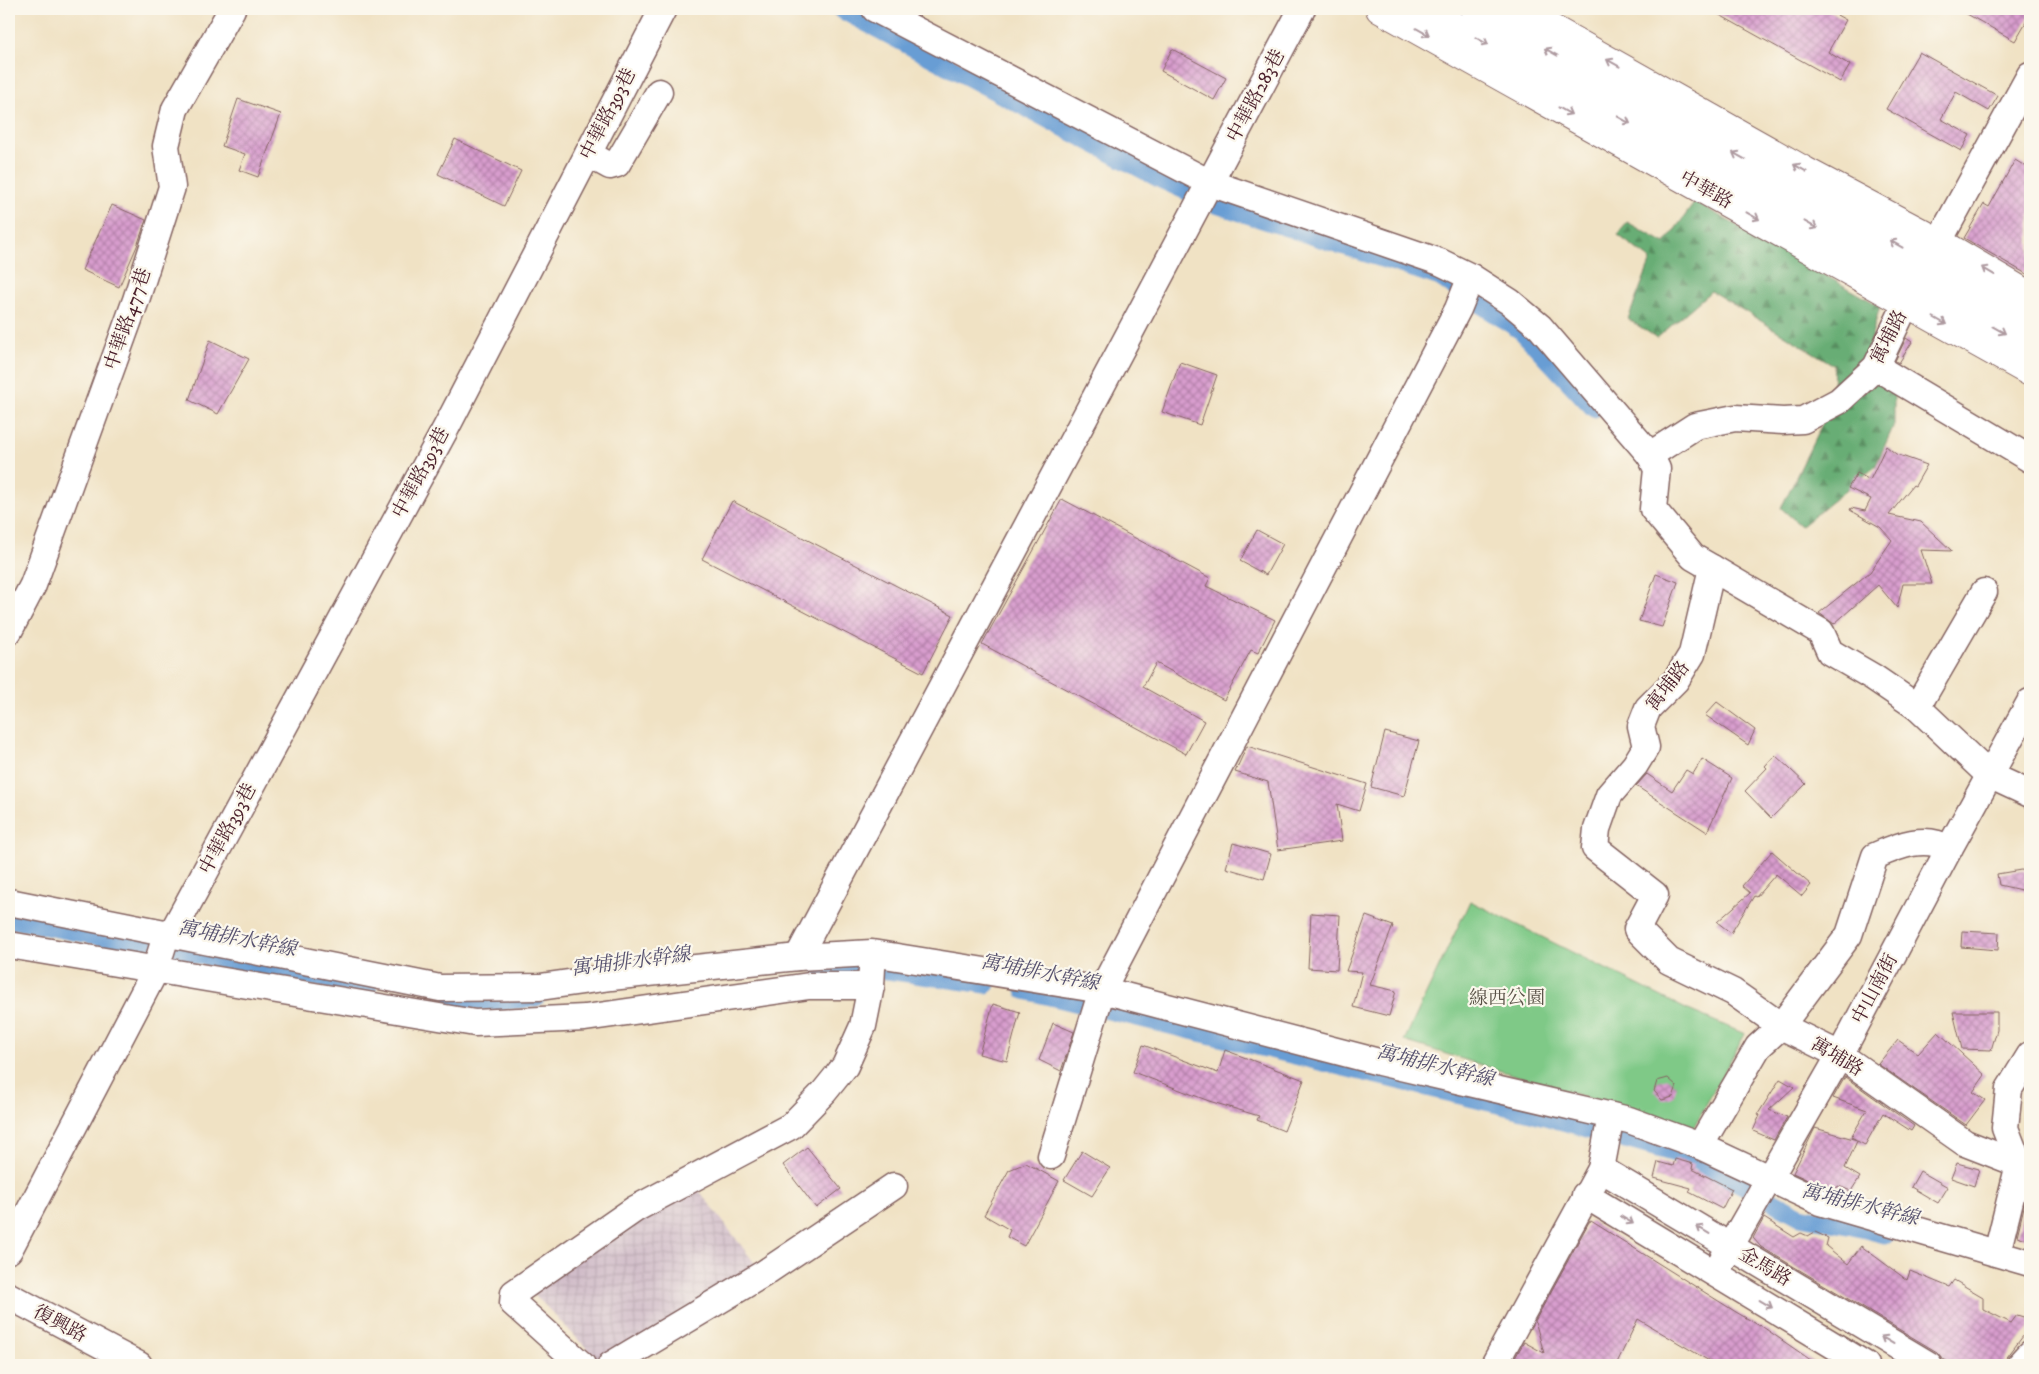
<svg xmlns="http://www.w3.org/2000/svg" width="2039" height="1374" viewBox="0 0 2039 1374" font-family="'IM FELL DW Pica','Noto Serif TC',serif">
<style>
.industrial{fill:url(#industrial-grid)}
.green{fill:#7fc987;stroke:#647459}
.forest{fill:url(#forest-firs);stroke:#586650}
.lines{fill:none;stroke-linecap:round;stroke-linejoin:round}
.canal{stroke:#679dd4;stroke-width:19}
.building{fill:url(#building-cross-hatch)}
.minor-casing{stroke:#846361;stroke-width:29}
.major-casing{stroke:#846361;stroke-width:30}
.minor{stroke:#fff;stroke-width:26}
.major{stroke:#fff;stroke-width:28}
.oneway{stroke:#ae9aa0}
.labels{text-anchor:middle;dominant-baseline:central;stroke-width:4.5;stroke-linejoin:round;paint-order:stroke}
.street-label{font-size:19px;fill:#4a1f2b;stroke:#fbf7ec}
.park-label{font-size:19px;fill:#5a5247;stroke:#fbf7ec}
.water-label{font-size:20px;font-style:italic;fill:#56516f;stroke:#fbf7ec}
</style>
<defs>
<pattern id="industrial-grid" width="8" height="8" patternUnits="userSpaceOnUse" patternTransform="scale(1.25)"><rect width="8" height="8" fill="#d1bdc9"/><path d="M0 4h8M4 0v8" fill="none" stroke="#b5a2ad"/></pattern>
<pattern id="forest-firs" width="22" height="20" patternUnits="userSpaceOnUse" patternTransform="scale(1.25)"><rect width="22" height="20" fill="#67ad74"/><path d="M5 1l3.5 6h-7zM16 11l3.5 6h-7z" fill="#578c5f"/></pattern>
<pattern id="building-cross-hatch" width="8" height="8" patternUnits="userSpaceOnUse" patternTransform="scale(1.25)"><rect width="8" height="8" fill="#d89dce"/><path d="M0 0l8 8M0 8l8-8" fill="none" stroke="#b17fa7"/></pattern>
</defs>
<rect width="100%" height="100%" fill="#fbf7ec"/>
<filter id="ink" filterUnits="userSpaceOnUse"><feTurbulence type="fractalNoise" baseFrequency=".02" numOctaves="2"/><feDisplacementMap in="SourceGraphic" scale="10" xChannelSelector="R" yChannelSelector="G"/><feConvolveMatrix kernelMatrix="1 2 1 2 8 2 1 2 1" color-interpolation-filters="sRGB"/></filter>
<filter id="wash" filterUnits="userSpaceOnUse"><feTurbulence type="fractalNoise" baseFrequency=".0096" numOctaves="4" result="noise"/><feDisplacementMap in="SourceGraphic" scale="20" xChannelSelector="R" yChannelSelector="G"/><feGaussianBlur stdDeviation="1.12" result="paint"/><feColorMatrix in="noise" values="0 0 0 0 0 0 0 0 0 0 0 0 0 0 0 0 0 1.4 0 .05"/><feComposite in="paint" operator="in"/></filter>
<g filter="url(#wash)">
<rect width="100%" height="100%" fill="#f0e2c4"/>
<path class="industrial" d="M695,1185L763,1274L603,1365L530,1290Z"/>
<path class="green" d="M1470,901L1686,1009L1745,1034L1692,1130L1404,1041Z"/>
<g class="forest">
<path d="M1695,202L1880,306L1865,359L1833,390L1834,365L1711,291L1657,338L1628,319L1651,260L1618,235L1627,222L1665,243Z"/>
<path d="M1877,381L1894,390V425L1875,467L1801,526L1781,508L1823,422Z"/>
</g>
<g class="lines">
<g class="canal">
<path d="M841,9L1163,180L1216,204L1440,277L1522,331L1594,408"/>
<path d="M9,919L368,987"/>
<path d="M822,968H873L986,984"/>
<path d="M1025,990L1535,1113L1693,1158L1800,1216L1854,1226L1885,1234"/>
<path d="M454,998L497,1002L536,997"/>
</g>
</g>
<g id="blocks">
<g class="building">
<path d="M1709,9H1826L1846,20L1828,52L1850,65L1840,82Z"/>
<path d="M1958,9H2030V15L2015,41Z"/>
<path d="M1172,49L1226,78L1214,100L1161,71Z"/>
<path d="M1919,52L1998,96L1989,111L1956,92L1941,119L1970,135L1961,151L1886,109Z"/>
<path d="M238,99L281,114L258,177L239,170L245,154L222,146Z"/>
<path d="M455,139L521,171L504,206L438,174Z"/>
<path d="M2015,160L2030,169V276L1964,238L1984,204L1989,207Z"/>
<path d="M112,205L146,220L137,246L119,287L82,270Z"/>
<path d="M1906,338L1912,342L1899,363L1895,361Z"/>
<path d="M210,340L249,359L218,414L189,400Z"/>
<path d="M1180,362L1217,375L1200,425L1162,412Z"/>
<path d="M1886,446L1896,454L1927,465L1915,486L1913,485L1889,515L1921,522L1952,551L1921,550L1932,584H1903L1897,608L1878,585L1834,624L1819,613L1870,572L1892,540L1880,527L1850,510L1851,508L1865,511L1871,499L1848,488L1857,473L1870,480Z"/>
<path d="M1062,499L1210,578L1206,586L1275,620L1258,653L1251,650L1224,700L1156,663L1143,687L1204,721L1186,754L982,644Z"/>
<path d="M732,501L953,615L923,673L702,559Z"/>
<path d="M1257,530L1283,544L1266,575L1240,561Z"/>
<path d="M1656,574L1678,582L1662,627L1639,621Z"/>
<path d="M1717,702L1755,730L1748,745L1705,715Z"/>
<path d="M1385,732L1419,741L1404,796L1371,787Z"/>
<path d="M1247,746L1367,784L1359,811L1337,804L1342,841L1278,850L1268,782L1235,772Z"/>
<path d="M1775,755L1806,784L1771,818L1745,791L1767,768L1765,766Z"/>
<path d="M1702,759L1732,778L1707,832L1636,786L1647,774L1672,791L1686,770L1693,774Z"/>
<path d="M1233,843L1271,854L1264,879L1226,868Z"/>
<path d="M1772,851L1811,885L1802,896L1776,874L1756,897L1754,896L1731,933L1717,922L1750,893L1742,886Z"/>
<path d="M2021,870L2030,872V892L1999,885L1997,874Z"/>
<path d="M1311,913L1340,915L1337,970L1308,968Z"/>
<path d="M1366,916L1393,926L1370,985L1396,991L1389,1016L1353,1007L1362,972L1346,971Z"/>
<path d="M1962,931L1999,933L1998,950L1961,947Z"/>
<path d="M993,1004L1020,1012L1007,1061L979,1054Z"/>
<path d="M1953,1012H1997V1030L1991,1050L1962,1049Z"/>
<path d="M1053,1023L1074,1032L1061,1071L1039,1060Z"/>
<path d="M1938,1032L1985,1075L1973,1092L1985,1100L1966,1125L1878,1064L1898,1040L1918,1054Z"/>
<path d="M1143,1045L1218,1073L1225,1050L1304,1080L1284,1131L1257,1120L1259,1116L1209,1101L1133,1072Z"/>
<path d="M1845,1077L1914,1126L1911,1131L1883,1113L1865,1145L1857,1141L1845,1168L1860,1177L1851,1191L1838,1186L1835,1191L1825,1188L1793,1173L1815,1128L1857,1140L1851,1137L1867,1110L1833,1098Z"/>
<path d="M1668,1078L1677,1086L1673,1097L1662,1100L1654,1091L1657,1081Z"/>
<path d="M1780,1079L1794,1087L1769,1110L1787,1117L1774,1140L1753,1131L1760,1115L1758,1114Z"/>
<path d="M807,1147L841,1189L816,1208L783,1165Z"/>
<path d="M1082,1151L1110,1168L1092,1196L1064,1180Z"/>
<path d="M1675,1159L1693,1164L1692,1169L1732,1189L1722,1209L1689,1192L1691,1188L1654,1178L1658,1162L1673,1166Z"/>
<path d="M1026,1163L1059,1181L1024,1246L1007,1237L1010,1230L984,1215L1009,1170Z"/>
<path d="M1957,1163L1979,1169L1974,1186L1951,1178Z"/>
<path d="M1920,1171L1948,1187L1938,1203L1911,1187Z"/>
<path d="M2028,1190L2030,1192V1240L2017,1236Z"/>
<path d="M1764,1218L1794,1237L1801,1233L1808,1236L1815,1232L1828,1238L1826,1246L1848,1264L1861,1246L1907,1280L1910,1271L1949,1287L1954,1280L1983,1297V1309L2011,1323L2017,1315L2030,1319V1327L2001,1365H1954L1943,1359L1937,1352L1761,1247L1753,1238Z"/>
<path d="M1591,1221L1736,1312L1760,1326V1325L1818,1365H1716L1638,1319L1616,1365H1511L1524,1342L1544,1353L1535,1321L1589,1222Z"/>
</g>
</g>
</g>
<g filter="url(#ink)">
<use href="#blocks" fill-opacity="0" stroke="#846361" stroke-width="1"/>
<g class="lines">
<defs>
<g id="minor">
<path d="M875,9L1210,183L1440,262L1471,277L1510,302L1540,327L1650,455"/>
<path d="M588,154L610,166L617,164L659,92"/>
<path d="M1876,367L2030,459"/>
<path d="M1712,568L1821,632L1830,652L1873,677L1917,707L1989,775L2030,794"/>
<path d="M9,631L33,585L136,300L172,187L166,146L175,109L232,9"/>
<path d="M1917,707L1984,592"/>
<path d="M9,902L440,988L540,987L611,977L798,957L872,953L1102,990L1379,1062L1629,1120L1700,1146L1820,1202L2030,1263"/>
<path d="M9,945L475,1023L585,1018L809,986H871"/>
<path d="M798,957L1302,9"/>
<path d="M1700,1146L1758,1047L1781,1026L1849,935L1875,856C1898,846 1925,834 1949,849"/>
<path d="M1051,1156L1102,990L1458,309L1471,277"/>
<path d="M2019,1164L1965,1143L1840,1055L1781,1026L1733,992L1669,961L1637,929L1655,895L1595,848L1597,829L1609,795L1635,765L1646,747L1641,726L1648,708L1676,680L1692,654L1712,568L1693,557L1653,509L1657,469L1650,455L1695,426L1735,418L1783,421L1803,420L1839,401L1876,367L1916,283L2030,75"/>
<path d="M1601,1169L1929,1365"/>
<path d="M1585,1195L1866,1365"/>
<path d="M9,1250L155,971L165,939L172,933L446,428L663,9"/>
<path d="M1997,1253L2019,1164L2005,1128L2009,1089L2030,1055"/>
<path d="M1715,1273L1840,1055L1949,849L2030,702"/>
<path d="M9,1296L139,1365"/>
<path d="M582,1365L513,1303L514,1293L635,1209L791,1126L824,1092L845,1066L863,1026L871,986L872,968"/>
<path d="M611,1365L763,1274L894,1186"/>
<path d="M1494,1365L1601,1169L1611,1116"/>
<path d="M2020,1365L2030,1354"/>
</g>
<g id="major">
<path d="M1380,9L2030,372"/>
<path d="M1424,9L2030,348"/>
<path d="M1475,9L2030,319"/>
<path d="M1517,9L1805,171L1939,242L2030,296"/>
</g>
</defs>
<use href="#minor" class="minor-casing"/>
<use href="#major" class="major-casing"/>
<use href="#minor" class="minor"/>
<use href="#major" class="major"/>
</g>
<defs><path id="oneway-shaft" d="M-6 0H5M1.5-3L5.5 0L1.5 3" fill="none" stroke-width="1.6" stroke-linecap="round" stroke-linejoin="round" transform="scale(1.25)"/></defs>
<g class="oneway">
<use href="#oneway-shaft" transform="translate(1423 32) rotate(29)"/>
<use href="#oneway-shaft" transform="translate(1482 41) rotate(29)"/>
<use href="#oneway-shaft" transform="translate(1551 52) rotate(-151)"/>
<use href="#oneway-shaft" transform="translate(1613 63) rotate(-151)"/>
<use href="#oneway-shaft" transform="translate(1565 111) rotate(29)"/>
<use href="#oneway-shaft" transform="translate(1624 120) rotate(29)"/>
<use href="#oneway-shaft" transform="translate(1739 156) rotate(-151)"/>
<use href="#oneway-shaft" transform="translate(1800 168) rotate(-151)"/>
<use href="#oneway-shaft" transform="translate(1753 216) rotate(29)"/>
<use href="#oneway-shaft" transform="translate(1811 225) rotate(29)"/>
<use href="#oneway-shaft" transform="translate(1896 244) rotate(-151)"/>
<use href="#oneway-shaft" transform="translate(1988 271) rotate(-149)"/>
<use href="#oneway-shaft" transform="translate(1940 321) rotate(30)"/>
<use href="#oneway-shaft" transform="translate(1999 330) rotate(29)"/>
<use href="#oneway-shaft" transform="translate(1627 1220) rotate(31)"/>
<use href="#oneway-shaft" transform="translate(1703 1230) rotate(-149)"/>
<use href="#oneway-shaft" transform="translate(1766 1304) rotate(31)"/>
<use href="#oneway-shaft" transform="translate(1887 1340) rotate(-149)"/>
</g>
</g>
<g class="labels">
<g class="street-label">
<text transform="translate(1256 96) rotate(-62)">中華路283巷</text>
<text transform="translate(608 114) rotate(-63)">中華路393巷</text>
<text transform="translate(1706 190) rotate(29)">中華路</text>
<text transform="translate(128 319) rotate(-71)">中華路477巷</text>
<text transform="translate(1889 337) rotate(-63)">寓埔路</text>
<text transform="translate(421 473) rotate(-62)">中華路393巷</text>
<text transform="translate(1668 686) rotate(-52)">寓埔路</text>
<text transform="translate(228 829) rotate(-62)">中華路393巷</text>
<text transform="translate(1875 989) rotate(-62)">中山南街</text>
<text transform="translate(1837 1057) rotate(31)">寓埔路</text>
<text transform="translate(1765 1267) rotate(31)">金馬路</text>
<text transform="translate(60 1324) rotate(28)">復興路</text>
</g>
<g class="park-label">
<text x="1507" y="998">線西公園</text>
</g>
<g class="water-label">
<text transform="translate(237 939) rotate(11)">寓埔排水幹線</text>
<text transform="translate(631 962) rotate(-7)">寓埔排水幹線</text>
<text transform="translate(1040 973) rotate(11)">寓埔排水幹線</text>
<text transform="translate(1435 1066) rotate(14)">寓埔排水幹線</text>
<text transform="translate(1860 1205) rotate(14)">寓埔排水幹線</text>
</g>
</g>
<rect width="2039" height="1374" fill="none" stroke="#fbf7ec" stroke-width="30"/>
</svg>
